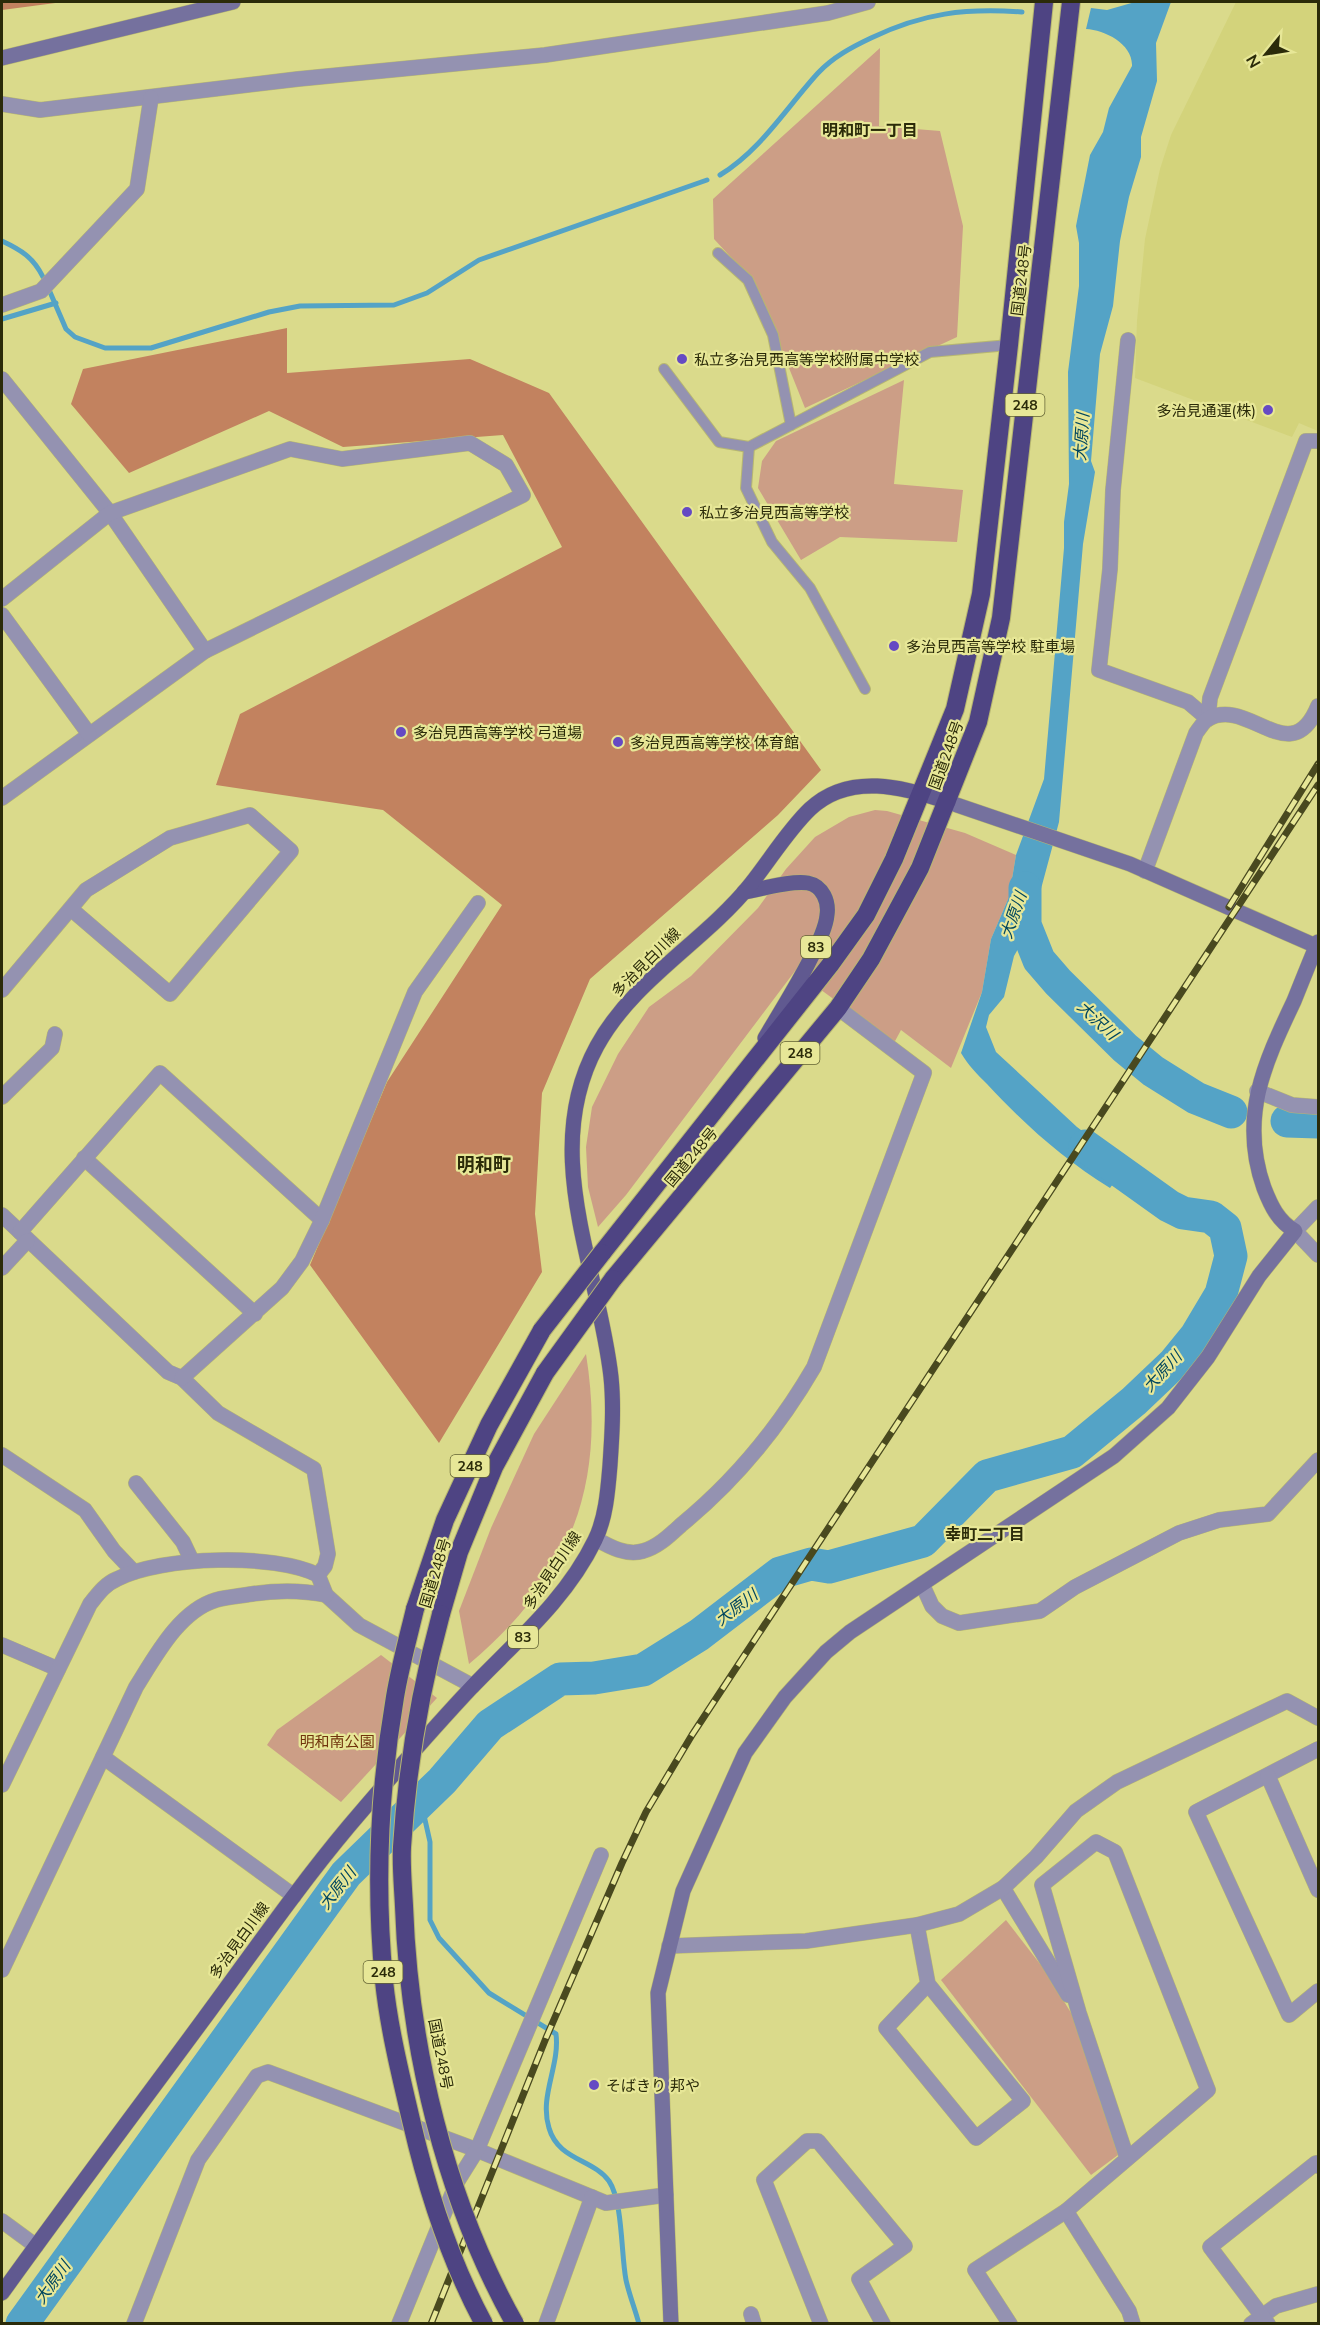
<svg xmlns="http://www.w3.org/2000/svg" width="1320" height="2325" viewBox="0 0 1320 2325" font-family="Mulish,'Noto Sans JP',sans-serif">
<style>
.built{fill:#d3d37b}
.green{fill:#cc9e86}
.forest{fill:#c2825f}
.water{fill:#54a3c6}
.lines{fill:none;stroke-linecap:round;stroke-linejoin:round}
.stream{stroke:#54a3c6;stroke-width:5}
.river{stroke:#54a3c6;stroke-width:33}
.lane-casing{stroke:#b7b771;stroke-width:12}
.street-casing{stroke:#b7b771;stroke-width:16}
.secondary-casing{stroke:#b7b771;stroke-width:16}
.primary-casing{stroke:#b7b771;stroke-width:16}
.highway-casing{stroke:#b7b771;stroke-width:20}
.lane{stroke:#9492b1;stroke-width:10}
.street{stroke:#9492b1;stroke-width:15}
.secondary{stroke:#75719e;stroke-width:15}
.primary{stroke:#605990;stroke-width:15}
.highway{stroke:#4e4483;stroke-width:18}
.rail-casing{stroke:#49491f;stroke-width:7}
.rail{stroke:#e7e797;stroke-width:4.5;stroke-dasharray:14;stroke-linecap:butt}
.highway-bridge-casing{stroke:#b7b771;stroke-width:20;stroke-linecap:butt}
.highway-bridge{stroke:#4e4483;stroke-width:18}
.poi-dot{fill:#654ac3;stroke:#e7e797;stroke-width:2}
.labels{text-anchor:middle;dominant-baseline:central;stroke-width:4.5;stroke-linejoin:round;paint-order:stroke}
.shield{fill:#e7e797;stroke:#636334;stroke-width:1.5}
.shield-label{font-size:14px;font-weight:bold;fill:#2b2b09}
.street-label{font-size:15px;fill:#2b2b09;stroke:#e7e797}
.poi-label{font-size:15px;fill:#2b2b09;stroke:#e7e797;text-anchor:start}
.park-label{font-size:15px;fill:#71340d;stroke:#e7e797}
.neighbourhood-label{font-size:16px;font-weight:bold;fill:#2b2b09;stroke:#e7e797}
.water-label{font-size:16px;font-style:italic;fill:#00465e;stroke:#e7e797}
.quarter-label{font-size:18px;font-weight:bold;fill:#2b2b09;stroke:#e7e797}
</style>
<rect width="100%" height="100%" fill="#dada8b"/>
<path class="built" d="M1236,2H1318V431L1299,423L1292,437L1135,378L1137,321L1145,239L1160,169L1171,135Z"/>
<g class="green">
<path d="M880,48L879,126L940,131L963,226L957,337L805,408L755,283L714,239L713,199Z"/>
<path d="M904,380L894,484L963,490L957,542L840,537L801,560L758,488L762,461L776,441Z"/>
<path d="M875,810L887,811L965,833L1016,855L1009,897L991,939L982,992L951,1068L901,1030L894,1043L795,971L626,1195L598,1227L588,1187L586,1147L592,1107L618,1054L649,1007L691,976L758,908L786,869L815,837L849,817Z"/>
<path d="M586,1354C607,1486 570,1579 469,1664L459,1611L491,1528L534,1434Z"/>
<path d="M381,1655L437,1698L341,1802L267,1745L277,1730Z"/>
<path d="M1006,1920L1044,1969L1073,2016L1118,2155L1091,2175L941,1980Z"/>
</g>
<g class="forest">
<path d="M2,2H63L2,10Z"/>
<path d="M287,328V373L470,359L549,393L821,770L778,815L590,979L542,1093L535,1214L542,1272L439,1443L310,1265L387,1082L502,905L383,810L216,785L240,714L562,547L503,435L343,447L269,411L129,473L71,404L83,369Z"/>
</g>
<path class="water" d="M1135,2H1171L1156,43L1157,81L1141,137V157L1129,197L1120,241L1113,306L1100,354L1091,461L1095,472L1083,544L1059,822L1031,926L1014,956L1004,997L989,1015L986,1027L996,1052L1077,1127L1127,1165L1110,1188C1063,1159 1025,1125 987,1084C977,1074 968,1065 961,1053L982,992L991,939L1009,897L1016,855L1044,779L1064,548V522L1069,484L1068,372L1079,286V243L1076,226L1090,155L1103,132L1109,108L1132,66C1133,44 1105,30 1086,29L1091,8L1107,10Z"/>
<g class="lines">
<g class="stream">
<path d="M720,175C761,150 786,108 818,73C833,57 852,47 871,38C923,13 965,8 1022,12"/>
<path d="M2,241C21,250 33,257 43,277"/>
<path d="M50,292L66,329L75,337L105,348H151L269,312L300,306L394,305L427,293L479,260L707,180"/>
<path d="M2,319L56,303"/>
<path d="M421,1802L430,1842V1920L439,1938L489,1993L556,2034C560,2066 539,2096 549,2128C558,2160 593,2159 609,2181C623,2202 621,2255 626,2280C629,2294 635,2309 639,2324"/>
</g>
<g class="river">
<path d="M1025,888V925L1039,960L1058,982L1125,1048L1153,1071L1196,1098L1231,1112"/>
<path d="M1287,1121L1318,1122"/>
<path d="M22,2324L346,1874L442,1781L490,1725L560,1679L594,1678L643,1670L699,1635L780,1573L811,1564L829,1567L923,1541L987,1476L1072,1452L1134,1401L1174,1363L1196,1336L1221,1294L1231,1256L1225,1228L1211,1217L1183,1213L1169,1206L1085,1146"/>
</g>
<defs>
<g id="lane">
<path d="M718,253L748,280L773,335L791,425"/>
<path d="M664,369L719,442L749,447L930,352L1009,345"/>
<path d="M749,447L746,488L772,542L810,588L865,689"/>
</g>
<g id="street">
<path d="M2,104L40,110L298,79L545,55L828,13L868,2"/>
<path d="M2,305L41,291L137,189L151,98"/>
<path d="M1128,340L1113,490L1110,569L1099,670L1188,702L1208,719"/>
<path d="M2,379L110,513L205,651"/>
<path d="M2,599L110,513L290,449L342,459L470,443L506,465L523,495L205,651L2,798"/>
<path d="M2,615L89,734"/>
<path d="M1208,719L1210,698L1306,441H1318"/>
<path d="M1145,871L1196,733C1199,729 1204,721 1208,719C1248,696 1291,772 1318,706"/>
<path d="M2,990L86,890L170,838L250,815L291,851L170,994L71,909"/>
<path d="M1257,1091L1292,1105L1318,1107"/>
<path d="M2,1097L52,1048L55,1034"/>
<path d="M84,1158L255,1314"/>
<path d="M1318,1207L1295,1231L1318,1255"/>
<path d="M2,1215L168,1372L182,1378L218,1413L314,1469L328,1554L325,1566L318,1575"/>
<path d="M20,1232L160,1073L322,1220"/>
<path d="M2,1268L27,1241"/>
<path d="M182,1378L282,1288L302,1261L322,1220L415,992L478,903"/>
<path d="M2,1455L85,1510L114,1551L134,1572"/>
<path d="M136,1483L183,1542L192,1561"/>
<path d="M596,1539C610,1547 627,1556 643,1551C658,1547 670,1535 681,1525C736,1480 778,1429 814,1367L924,1073L838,1008"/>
<path d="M922,1584L932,1606L942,1616L959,1623L1040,1611L1075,1587L1179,1533L1219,1520L1268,1514L1318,1460"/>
<path d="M2,1645L58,1669"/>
<path d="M1318,1749L1196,1812L1289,2015L1318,1991"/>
<path d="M103,1757L294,1896"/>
<path d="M1268,1776L1318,1890"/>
<path d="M2,1785L90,1604C98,1594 105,1584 117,1579C161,1556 275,1553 318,1575L326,1595L359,1625L473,1686"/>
<path d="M1003,1888L1068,1995"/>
<path d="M917,1925L928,1984L886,2028L976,2138L1023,2101L928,1984"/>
<path d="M669,1946L806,1941L917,1925L959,1914L1003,1888L1036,1857L1076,1811L1117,1782L1287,1701L1318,1718"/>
<path d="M2,1970L136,1687C155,1657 179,1611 216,1600C227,1597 240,1596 252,1594C278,1590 301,1590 326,1595"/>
<path d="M1066,2211L1129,2311L1133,2324"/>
<path d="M2,2221L36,2246"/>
<path d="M751,2314L754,2324"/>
<path d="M134,2324L198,2160L257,2076L268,2072L477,2150L606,2203L666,2195"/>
<path d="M399,2324L457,2182L477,2150L601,1855"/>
<path d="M546,2324L592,2197"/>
<path d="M821,2324L764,2180L807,2141H818L905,2246L859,2279L883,2324"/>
<path d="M1010,2324L975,2270L1066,2211L1208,2090L1115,1852L1096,1842L1042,1885L1079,2013L1127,2158"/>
<path d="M1251,2324L1276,2306L1318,2294"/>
<path d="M1268,2324L1210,2247L1316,2163L1318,2166"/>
</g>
<g id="secondary">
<path d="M2,58L233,2"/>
<path d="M948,802L1130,864L1316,946"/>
<path d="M671,2324L658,1993L683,1891L745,1753L785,1697L826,1652L850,1632L1114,1456L1168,1408L1208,1357L1259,1276L1295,1231C1278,1221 1271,1206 1264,1188C1239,1118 1264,1064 1294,1001C1302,981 1310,961 1318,942"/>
</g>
<g id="primary">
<path d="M744,892C762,889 792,880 808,883C823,886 829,902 827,915C825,942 780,1012 765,1038"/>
<path d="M2,2293C68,2201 136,2111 203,2020C251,1955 297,1888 349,1826C389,1779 429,1733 471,1688C515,1642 566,1600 595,1540C606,1518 608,1489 610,1465C612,1436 614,1406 611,1377C599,1268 539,1152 597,1046C633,980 704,942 750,885C770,860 788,830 810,809C849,772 904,787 948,802"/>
</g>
<g id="highway">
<path d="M602,1253L830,965L866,915L894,859L955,709L981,594L1009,345L1044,2"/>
<path d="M613,1279L838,1008L871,959L920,868L978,722L1001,618L1071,2"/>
<path d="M415,1609L445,1520L489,1425L542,1330"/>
<path d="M441,1614L459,1552L494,1467L545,1373"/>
</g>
</defs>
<use href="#lane" class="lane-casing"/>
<use href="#street" class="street-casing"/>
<use href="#secondary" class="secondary-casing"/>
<use href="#primary" class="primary-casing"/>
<use href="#highway" class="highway-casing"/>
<use href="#lane" class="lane"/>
<use href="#street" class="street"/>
<use href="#secondary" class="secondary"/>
<use href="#primary" class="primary"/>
<use href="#highway" class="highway"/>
<defs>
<g id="rail">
<path d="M1229,907L1318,764"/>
<path d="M431,2324L546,2038L622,1863L646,1812L692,1735L1318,785"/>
</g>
</defs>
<use href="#rail" class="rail-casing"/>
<use href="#rail" class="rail"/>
<defs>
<g id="highway-bridge">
<path d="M542,1330L602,1253"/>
<path d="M545,1373L613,1279"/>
<path d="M415,1609C408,1638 400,1667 395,1697C379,1790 375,1887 384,1981C389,2029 401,2077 412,2124C428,2193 450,2261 484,2324"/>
<path d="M441,1614C420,1691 407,1767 402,1847C401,1866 403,1886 404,1906C409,2048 445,2199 515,2324"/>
</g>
</defs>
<use href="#highway-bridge" class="highway-bridge-casing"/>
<use href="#highway-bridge" class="highway-bridge"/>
</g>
<g class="poi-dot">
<circle cx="682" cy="359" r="6"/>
<circle cx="1268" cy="410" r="6"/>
<circle cx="687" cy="512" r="6"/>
<circle cx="894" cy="646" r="6"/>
<circle cx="401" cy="732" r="6"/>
<circle cx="618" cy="742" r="6"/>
<circle cx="594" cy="2085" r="6"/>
</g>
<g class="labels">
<g class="shield">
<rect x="1005.5" y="394" width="39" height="22" rx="4.5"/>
<rect x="801" y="936" width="30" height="22" rx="4.5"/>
<rect x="780.5" y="1042" width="39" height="22" rx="4.5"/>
<rect x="450.5" y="1455" width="39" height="22" rx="4.5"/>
<rect x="508" y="1626" width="30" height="22" rx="4.5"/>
<rect x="363.5" y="1961" width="39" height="22" rx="4.5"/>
</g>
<g class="shield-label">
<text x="1025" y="405">248</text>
<text x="816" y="947">83</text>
<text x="800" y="1053">248</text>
<text x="470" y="1466">248</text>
<text x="523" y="1637">83</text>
<text x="383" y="1972">248</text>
</g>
<g class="street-label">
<text transform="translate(1021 280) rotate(-83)">国道248号</text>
<text transform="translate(946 755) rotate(-70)">国道248号</text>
<text transform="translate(646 962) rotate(-45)">多治見白川線</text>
<text transform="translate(691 1157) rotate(-50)">国道248号</text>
<text transform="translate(552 1570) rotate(-56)">多治見白川線</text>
<text transform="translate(435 1573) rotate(-73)">国道248号</text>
<text transform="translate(239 1940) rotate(-54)">多治見白川線</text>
<text transform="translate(441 2054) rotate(79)">国道248号</text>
</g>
<g class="poi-label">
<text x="694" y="359">私立多治見西高等学校附属中学校</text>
<text x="1256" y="410" text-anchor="end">多治見通運(株)</text>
<text x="699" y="512">私立多治見西高等学校</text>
<text x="906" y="646">多治見西高等学校 駐車場</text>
<text x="413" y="732">多治見西高等学校 弓道場</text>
<text x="630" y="742">多治見西高等学校 体育館</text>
<text x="606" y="2085">そばきり 邦や</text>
</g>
<g class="park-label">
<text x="337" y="1741">明和南公園</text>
</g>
<g class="neighbourhood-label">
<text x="870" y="130">明和町一丁目</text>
<text x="985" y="1534">幸町二丁目</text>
</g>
<g class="water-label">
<text transform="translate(1081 437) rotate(-86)">大原川</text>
<text transform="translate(1013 915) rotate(-71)">大原川</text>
<text transform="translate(1098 1020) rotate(43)">大沢川</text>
<text transform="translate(1162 1371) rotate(-47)">大原川</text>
<text transform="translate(736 1607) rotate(-37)">大原川</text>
<text transform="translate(337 1888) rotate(-52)">大原川</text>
<text transform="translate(52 2282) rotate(-54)">大原川</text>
</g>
<g class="quarter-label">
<text x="484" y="1164">明和町</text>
</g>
</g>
<rect width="1320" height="2325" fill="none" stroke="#2b2b09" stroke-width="6"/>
<g transform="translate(1266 54) rotate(240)" stroke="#e7e797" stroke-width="4.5" paint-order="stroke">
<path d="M0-4.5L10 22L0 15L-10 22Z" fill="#2b2b09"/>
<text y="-9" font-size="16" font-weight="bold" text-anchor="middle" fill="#2b2b09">N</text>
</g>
</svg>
